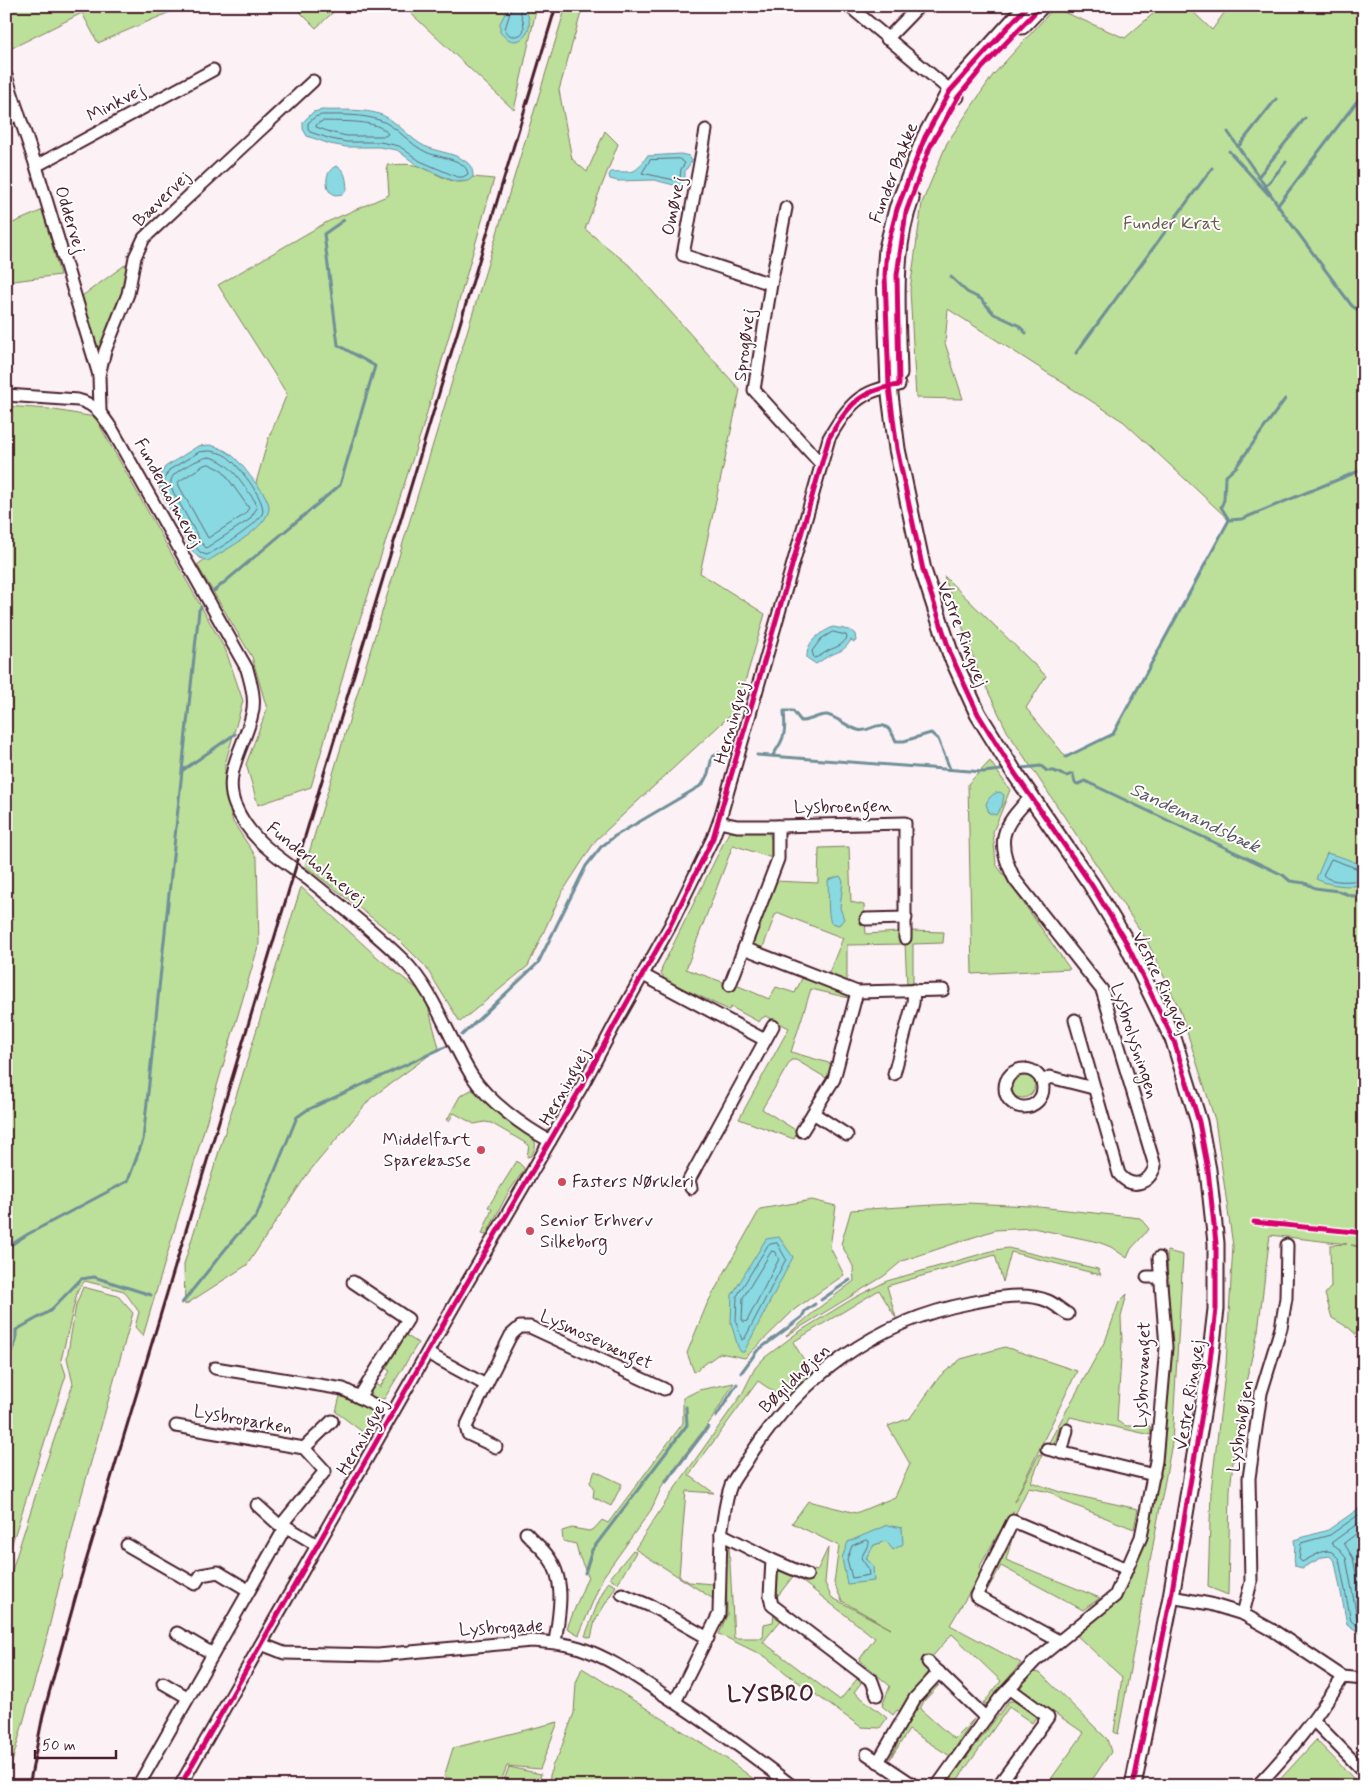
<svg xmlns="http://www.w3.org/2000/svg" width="1370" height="1792" viewBox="0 0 1370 1792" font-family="Mynerve,sans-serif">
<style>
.green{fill:#bcdf99;stroke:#837f62;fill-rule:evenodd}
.water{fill:#88d9e1;stroke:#6f8f98}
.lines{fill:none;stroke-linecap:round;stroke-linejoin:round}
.shore{stroke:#636974;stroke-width:1}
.stream{stroke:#6f8f98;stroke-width:3}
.minor-casing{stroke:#4a1f2b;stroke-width:15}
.major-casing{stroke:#4a1f2b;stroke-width:19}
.minor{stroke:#fff;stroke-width:11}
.major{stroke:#fff;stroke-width:15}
.rail{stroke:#4a1f2b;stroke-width:3}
.cycleway-casing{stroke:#fff;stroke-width:8}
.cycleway{stroke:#d6006c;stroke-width:5}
.poi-dot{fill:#d1495b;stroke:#fff;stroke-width:2}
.labels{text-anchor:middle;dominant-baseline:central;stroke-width:4;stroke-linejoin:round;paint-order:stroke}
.street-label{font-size:18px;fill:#4a1f2b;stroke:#fff}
.park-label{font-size:18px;fill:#6c594c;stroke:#fff}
.poi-label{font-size:18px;fill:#4a1f2b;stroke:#fff;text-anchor:start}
.water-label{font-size:19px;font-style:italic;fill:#5d5762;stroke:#fff}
.district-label{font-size:22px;font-weight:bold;letter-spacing:1px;fill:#4a1f2b;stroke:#fff}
</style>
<rect width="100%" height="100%" fill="#fcf1f5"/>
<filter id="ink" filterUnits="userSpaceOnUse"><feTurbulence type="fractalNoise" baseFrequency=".02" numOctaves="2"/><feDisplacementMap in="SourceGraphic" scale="10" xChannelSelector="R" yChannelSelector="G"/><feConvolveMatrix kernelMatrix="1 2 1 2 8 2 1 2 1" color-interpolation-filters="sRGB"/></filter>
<g filter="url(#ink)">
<g class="green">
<path d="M6,6H184L98,43L82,13L6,51Z"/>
<path d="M294,6H340L316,28Z"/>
<path d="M403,6H537L514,110Z"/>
<path d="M566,6H583L559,90L572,159L587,172L605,131L618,144L585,229L629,265L740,390L700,573L765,614L737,709L596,840L561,894L528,966L460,1022L425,966L393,934L305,866Z"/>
<path d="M1162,6H1187L1212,30L1229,6H1364V1246L1351,1245L1364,1249V1342L1349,1328L1332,1318L1325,1294L1331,1287L1330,1245L1347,1244L1270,1235L1258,1331L1238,1416L1230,1490L1228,1595L1208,1587L1211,1491L1226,1365L1233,1246L1215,1120L1180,1010L1146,939L1007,731L978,670L944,576L1046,676L1026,708L1066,757L1113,734L1229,520L1124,422L948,309L945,343L963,399L916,398L910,290L922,203L947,143L993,75L1054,8L1125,38Z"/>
<path d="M387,165C396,165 410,163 418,166C435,171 457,191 473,177L494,179L422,430L355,635L311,787L258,805L246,764L267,709L252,657L197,565L267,514L254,490L268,440L287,394L218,285L327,222L389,195Z"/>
<path d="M43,210L60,275L6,282V226Z"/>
<path d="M129,262L118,306L98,351L82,296Z"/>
<path d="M6,406L49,409L95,417L226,651L243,701L225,764V791L233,822L257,858L259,944L143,1336L135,1327L139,1312L124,1291L85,1281L78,1289L61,1360L66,1375L6,1562Z"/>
<path d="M990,761L1010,790L993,832L996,864L1070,969L972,974L968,784Z"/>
<path d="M767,831C774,839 772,848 772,858L733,845L686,969L734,986L736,985L769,999L776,987L795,993L803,976L846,994L849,998L811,989L791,1052L832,1064L828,1079L796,1060H791L762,1109L797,1131L794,1139L739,1119L789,1028L766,1016L762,1018L759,1022L731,1007L729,1010L665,980L661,973L662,967L729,832Z"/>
<path d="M849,847L851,902L864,905L866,934L899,932L900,940L910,931L944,932L943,943L913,944V985L907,984L905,944L847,945V984L828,975L843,938L779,913L775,915L762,950L756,947L752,941L775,881L818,883L819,848Z"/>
<path d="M301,887L377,957L425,995L439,1048L371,1098L308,1173L247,1265L185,1305L184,1264Z"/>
<circle cx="1022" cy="1085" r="13"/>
<path d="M471,1090L479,1092L532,1137C538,1144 535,1149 531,1156L527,1157L529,1145L491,1123L485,1122L474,1124L454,1113L449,1121L447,1120L460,1096Z"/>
<path d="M517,1161L524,1168V1170L508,1193L486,1235L482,1234L492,1209L488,1207Z"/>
<path d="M812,1200L836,1206L830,1247L844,1275L795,1309L745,1358L720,1353L694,1372L687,1353L707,1304L760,1209Z"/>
<path d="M967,1203L1030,1206L1140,1218L1149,1229L1131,1249L1127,1258L1111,1247L1098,1242L1033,1228L995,1230L902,1261L884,1276L786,1336L816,1310L854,1281L853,1266L841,1244L851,1210Z"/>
<path d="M1008,1248L1098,1269L1101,1275L1011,1252L1003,1282L995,1255L887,1286L896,1318L879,1290L793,1342L812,1373L786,1400L758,1381L689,1475L714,1493L686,1491L679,1576L689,1582L713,1584L715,1600L635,1549L673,1491L742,1394L755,1368L764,1358L797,1333L854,1298L887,1281L995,1250Z"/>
<path d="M1167,1251L1183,1255L1172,1443L1118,1734L1114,1732L1122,1677L1075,1634L1120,1599L1146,1537L1152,1511L1162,1455L1170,1347Z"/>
<path d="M83,1287L118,1296L133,1313L76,1515L45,1644L6,1784V1589L43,1472L73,1384L67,1358L76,1305Z"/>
<path d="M1127,1294L1121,1317L1122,1342L1117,1421L1126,1426H1150L1151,1435L1070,1417L1066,1427L1060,1426L1056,1440L1051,1445L1048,1444L1106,1339L1119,1302Z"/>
<path d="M404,1334L418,1343L384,1399H374L372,1396L371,1388L375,1384L380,1387L390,1371L384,1367Z"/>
<path d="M1005,1347L1077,1371L1014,1502L1039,1454L1042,1455L1031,1482L1060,1492L1138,1509L1134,1529L1066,1502L1051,1492L1028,1488L1016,1513L1013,1512L1001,1534H998L979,1568L982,1571L950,1625L1021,1663L987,1704H983L1001,1681L952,1634L925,1665L929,1672L910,1696L902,1713L897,1710L893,1715L882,1706L890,1686L859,1660L875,1638L794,1575L777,1597V1574L780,1571L789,1572L809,1580L814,1570L817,1571L828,1548L825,1583L831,1597L891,1629L842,1601L834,1583L839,1546L792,1523L808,1501L856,1513L895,1497L910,1464L888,1426L910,1418L940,1376L961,1359ZM902,1528L886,1541L874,1545L866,1558L848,1542Z"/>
<path d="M734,1383L712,1419L665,1480L651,1510L603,1577L579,1635L567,1628L588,1576L579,1556L576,1544L563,1541L562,1531L572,1528L589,1531L594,1529L602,1520L608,1523L683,1423V1398L699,1390Z"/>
<path d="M340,1396L372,1411V1416L364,1433L336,1412Z"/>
<path d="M595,1471L622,1484L611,1506L593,1497L594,1490L590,1482Z"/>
<path d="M1014,1532L1006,1560L1100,1598L1083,1610L1001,1566L985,1594L983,1592Z"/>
<path d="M729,1546L734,1638H763L764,1624L773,1622L774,1612L782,1619L763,1642L840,1700L857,1679L861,1683L854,1692L887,1718L880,1728L861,1727L787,1674L766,1657L719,1634L727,1615L726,1556L727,1547Z"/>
<path d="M633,1550L636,1552L618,1583L610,1578Z"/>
<path d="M608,1582L616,1586L595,1621L591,1638L585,1636L599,1600Z"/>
<path d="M582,1668L727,1759L763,1786H548L552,1766L559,1754L574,1713L576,1683Z"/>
<path d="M1034,1672L1040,1673L1107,1739L1111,1752L1088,1786H1046L1084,1733L1021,1690V1684Z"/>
<path d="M939,1685L924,1701L920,1709L954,1739L974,1719L950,1756L909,1730L890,1759C898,1743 922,1688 939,1685Z"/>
<path d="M1009,1701H1014L1036,1717L1032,1723L1009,1707L953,1786H945Z"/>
<path d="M558,1722L540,1769L507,1766L501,1781L507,1786H481L444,1777L453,1748Z"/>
<path d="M1316,1740L1361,1786H1274Z"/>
<path d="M509,1767L541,1774L538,1786H511L504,1780Z"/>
</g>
<g class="water">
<path d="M509,6H522C541,26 519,56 500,32V23Z"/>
<path d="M322,110C341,111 364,108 382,115C396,121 407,135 419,143C432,152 454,152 465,161C471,165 473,169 473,177L468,181L456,182L417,165L397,150L379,147H346L330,144L307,136L303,129V122L313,112Z"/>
<path d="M681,154L689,156L692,161L685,171V180L682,185L678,186L654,180L618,181L610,179L609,175L611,172C634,171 634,176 647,156Z"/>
<path d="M336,166C346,170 346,179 347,189L343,194L335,195L329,191C325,181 326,171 336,166Z"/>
<path d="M210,445C231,450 238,460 251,477C257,485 267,495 269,506C271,527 223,551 208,561L198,557L191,549L160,491L159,478L165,467L198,446Z"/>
<path d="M833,627L850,630L855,634L856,641L854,642L851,640C844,651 842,650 831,655C826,657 821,661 816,664L807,658C806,641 820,633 833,627Z"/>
<path d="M1000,792L1004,795L1002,806L996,815L989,813L986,804C989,797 993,793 1000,792Z"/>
<path d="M1327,853L1344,858L1364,866V885C1347,887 1331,886 1316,879Z"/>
<path d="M840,876L843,881L840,908L844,919L839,925L831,923C827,913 829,892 828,880Z"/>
<path d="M779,1237L793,1257L744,1352H741L738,1347L731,1323L732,1295L766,1239Z"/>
<path d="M1364,1505V1636L1347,1624L1335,1562L1330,1556L1323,1557L1302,1568L1295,1566C1293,1557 1296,1549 1294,1540L1328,1530Z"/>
<path d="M887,1525L902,1528L903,1544L893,1550L886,1541L874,1545L866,1558L873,1566L874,1581L847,1584L842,1558L848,1542Z"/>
<path d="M423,1782H440L462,1786H399Z"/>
</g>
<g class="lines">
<g class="shore">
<path d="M512,6L505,29C507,32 508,36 514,36C532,36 520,15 519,6"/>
<path d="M322,115C341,115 361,114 379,120C396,125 410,145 426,152C438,158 466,158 468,174L463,177H457L420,161L399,146L380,142H346L331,139L310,132L308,128V123L315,117Z"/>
<path d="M323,121C340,122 379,119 388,134L385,136H347L333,133L316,127L317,124Z"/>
<path d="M680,159L685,163L681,169L680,178L679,181L642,173L650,160Z"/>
<path d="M210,451C218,452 225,454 231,460C240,468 268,503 262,514C256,526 219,549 207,555L201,553L195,546L165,490L164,479L169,470L199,452Z"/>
<path d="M209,457C231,461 242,484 255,501L257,508L249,520L206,548L201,542L171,488C171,484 170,480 173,476C178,469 200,458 209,457Z"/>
<path d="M209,464L222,470L249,508L244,515L208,538L179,486L178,482L204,465Z"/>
<path d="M833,632L846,635L847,638C839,649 835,646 826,652C821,655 819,657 814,658L812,651L821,639Z"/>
<path d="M1364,871L1331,859L1323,875C1331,884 1352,881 1364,880"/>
<path d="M777,1243L786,1259L745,1338L742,1340L736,1322L737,1296L768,1245Z"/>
<path d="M772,1251L775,1252L779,1259L747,1321L744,1322L742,1320L743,1298Z"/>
<path d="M1364,1511L1330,1535L1301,1543L1299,1559L1302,1562L1321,1552L1328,1551L1332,1552L1339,1559L1351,1621L1364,1631"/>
<path d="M1364,1519L1331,1543L1338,1548L1346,1558L1357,1617L1364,1623"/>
<path d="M1364,1528L1344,1543L1353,1558L1364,1613"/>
<path d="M866,1540L869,1541V1543L861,1558L868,1568L869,1575L852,1578L847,1559L852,1546Z"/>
</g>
<g class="stream">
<path d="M1228,132L1278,205L1364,92"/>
<path d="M1238,147L1276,99"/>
<path d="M1229,151L1269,195"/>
<path d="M1258,177L1305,118"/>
<path d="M1265,187L1286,162"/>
<path d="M1278,206L1352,306L1364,314"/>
<path d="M951,277L967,292L981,299L994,314L1018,325L1026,333"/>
<path d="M1076,353L1212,168"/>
<path d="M1229,520L1221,507L1224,500L1225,477L1236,467L1285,399"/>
<path d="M214,591L340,485L375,366L338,345L324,234L344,220"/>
<path d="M757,755L983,772L1001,770"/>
<path d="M773,755C785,738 786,733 784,711H793L801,721C810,721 820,714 827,715C835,716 849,728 858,730C868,733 874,723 884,726C890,728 893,735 896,741H904L931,733L938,739L950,769"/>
<path d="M1066,757L1113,734L1229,520L1242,519L1364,469"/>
<path d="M1022,768L1041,766L1047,771H1054L1066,776L1073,774L1075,783L1078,784L1085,781L1283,875L1290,881L1305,883L1315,888L1338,891L1352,896L1364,895"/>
<path d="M183,770L235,734"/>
<path d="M462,1035L538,963L586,866L601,847L615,836L702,785L708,774L712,757L719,753"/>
<path d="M6,1248L28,1234L128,1181L143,1140L199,610L201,607"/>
<path d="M821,1300L850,1280"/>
<path d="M182,1303L236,1236L256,1217L297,1117L307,1110L447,1046"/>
<path d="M6,1364L16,1341V1330L50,1311L81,1279L94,1277L151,1295"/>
<path d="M741,1373L757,1351L802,1317L805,1311L815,1304"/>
<path d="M716,1417L737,1384"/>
<path d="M666,1482L708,1427"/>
<path d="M585,1573L592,1550L687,1425L686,1407"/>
</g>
<defs>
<g id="minor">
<path d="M849,6L958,97"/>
<path d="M887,39L919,6"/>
<path d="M6,76L36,166L99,375"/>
<path d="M6,121L18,112"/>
<path d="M706,130L683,255L771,284"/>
<path d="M36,166L213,70"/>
<path d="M786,208L771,284L754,390L821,464"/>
<path d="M6,395L78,400C96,404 104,417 113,431L247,669C251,684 256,699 252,714C246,744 222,773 235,805C250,841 279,857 308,879C340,905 374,931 403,960C435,992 448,1038 472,1076C488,1101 524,1127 550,1141"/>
<path d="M100,411L99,375L105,351L128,294L135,257L144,238L313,81"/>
<path d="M1031,797C1001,827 995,841 1015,880L1102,990L1155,1166C1149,1184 1132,1190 1119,1174L1075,1020"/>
<path d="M719,822L737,826H778L905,823V938"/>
<path d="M866,919L906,918"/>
<path d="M744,948L857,992L943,990"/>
<path d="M643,975L765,1040"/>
<path d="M730,985L778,859V826"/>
<circle cx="1024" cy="1088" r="19"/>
<path d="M894,1074L913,1003L914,990"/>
<path d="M1042,1082L1050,1077L1093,1088"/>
<path d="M813,1113L847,1135"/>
<path d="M802,1131L834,1079L857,992"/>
<path d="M691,1188L689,1180L773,1026"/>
<path d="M1147,1277H1161"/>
<path d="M353,1282L408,1319L360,1396"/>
<path d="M427,1353L486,1385L466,1427L468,1434L496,1447"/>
<path d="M215,1368L343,1389L392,1414"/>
<path d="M486,1385L511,1335L520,1327H530L664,1389"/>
<path d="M176,1426L304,1448L325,1471L282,1524L317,1545"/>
<path d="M304,1448L332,1421"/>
<path d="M1047,1449L1154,1475"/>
<path d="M1061,1453L1067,1430"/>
<path d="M257,1505L278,1524H282"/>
<path d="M526,1533C532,1540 541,1547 547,1555C567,1580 559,1614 555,1642"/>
<path d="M721,1534C724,1518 725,1500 731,1485C735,1476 744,1466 749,1457C801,1377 875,1321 970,1303C994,1298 1025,1291 1048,1301C1055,1304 1061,1310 1068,1314"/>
<path d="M127,1545L195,1584L201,1575L218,1572L248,1590"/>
<path d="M772,1560L770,1596L772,1605L872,1681L877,1695"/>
<path d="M622,1594L653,1607L708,1638"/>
<path d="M1171,1597L1210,1604L1243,1614L1274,1631L1343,1677L1364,1679"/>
<path d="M1243,1614L1251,1582L1249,1478L1261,1393L1281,1328L1286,1298L1287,1245"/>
<path d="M177,1633L213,1654"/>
<path d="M1059,1641L976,1596L1013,1521L1127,1569"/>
<path d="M261,1644L284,1653L378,1655L531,1641C548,1642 564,1643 580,1648C610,1658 635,1676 661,1693C706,1722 750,1753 792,1786"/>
<path d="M928,1662L986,1718"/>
<path d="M163,1683L187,1697"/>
<path d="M675,1702L719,1614L721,1534L772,1560L807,1575"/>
<path d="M1314,1721L1364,1772"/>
<path d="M867,1754L912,1784"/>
<path d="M878,1762L915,1698L939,1672"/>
<path d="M138,1786L286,1526"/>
<path d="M180,1786L460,1295L582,1086L615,1024L670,926L713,838L719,822L829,438C848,405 860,390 899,385"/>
<path d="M937,1786L1000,1698L1035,1661L1115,1596L1141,1537L1156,1461L1166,1347L1159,1258"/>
<path d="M998,1786L1048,1717L1010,1689"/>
<path d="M1257,1786C1292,1750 1316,1718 1343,1677"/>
</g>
<g id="major">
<path d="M1027,6L950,91L925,137L897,209L887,248L885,275L889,387L897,449L923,570L951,655L978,714L1014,772L1091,884L1125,940L1174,1041L1199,1122L1208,1170L1216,1243V1309L1208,1378L1171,1597L1133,1786"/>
<path d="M1022,26L1041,6"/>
<path d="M899,374C898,319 891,252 911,199"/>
</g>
</defs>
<use href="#minor" class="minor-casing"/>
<use href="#major" class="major-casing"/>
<use href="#minor" class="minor"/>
<use href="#major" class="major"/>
<path class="rail" d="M29,1786L43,1715L80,1581L556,6"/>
<defs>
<g id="cycleway">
<path d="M1027,6L950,91L925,137L897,209L887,248L885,275L889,387L897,449L923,570L951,655L978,714L1014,772L1091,884L1125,940L1174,1041L1199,1122L1208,1170L1216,1243V1309L1208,1378L1171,1597L1133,1786"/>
<path d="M1254,1222L1364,1233"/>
<path d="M180,1786L460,1295L582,1086L615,1024L670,926L713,838L829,438C848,405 860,390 899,385L897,275L906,212L930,147L958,97L983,67L1041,6"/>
</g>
</defs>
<use href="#cycleway" class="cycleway-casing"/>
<use href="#cycleway" class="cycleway"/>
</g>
</g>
<g class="poi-dot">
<circle cx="481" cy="1150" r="5"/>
<circle cx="562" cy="1182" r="5"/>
<circle cx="530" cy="1231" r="5"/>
</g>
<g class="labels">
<g class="street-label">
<text transform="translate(116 103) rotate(-28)">Minkvej</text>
<text transform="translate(894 173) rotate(-69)">Funder Bakke</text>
<text transform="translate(162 199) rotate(-44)">Bævervej</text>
<text transform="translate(674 206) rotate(-79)">Omøvej</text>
<text transform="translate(70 220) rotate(73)">Oddervej</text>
<text transform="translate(745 345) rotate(-83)">Sprogøvej</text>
<text transform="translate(168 493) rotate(61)">Funderholmevej</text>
<text transform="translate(962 634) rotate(69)">Vestre Ringvej</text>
<text transform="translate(732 723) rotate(-74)">Herningvej</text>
<text transform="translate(843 807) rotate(-1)">Lysbroengen</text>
<text transform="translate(316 864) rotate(39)">Funderholmevej</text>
<text transform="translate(1161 983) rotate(64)">Vestre Ringvej</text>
<text transform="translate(1134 1041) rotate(72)">Lysbrolysningen</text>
<text transform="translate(565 1087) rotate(-61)">Herningvej</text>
<text transform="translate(596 1340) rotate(24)">Lysmosevænget</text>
<text transform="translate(1143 1375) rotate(-88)">Lysbrovænget</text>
<text transform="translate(795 1379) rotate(-44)">Bøgildhøjen</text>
<text transform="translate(1190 1395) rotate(-81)">Vestre Ringvej</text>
<text transform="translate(243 1420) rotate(10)">Lysbroparken</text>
<text transform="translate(1241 1426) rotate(-81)">Lysbrohøjen</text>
<text transform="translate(363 1437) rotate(-60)">Herningvej</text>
<text transform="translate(501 1628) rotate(-3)">Lysbrogade</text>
</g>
<g class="park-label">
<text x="1172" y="224">Funder Krat</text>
</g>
<g class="poi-label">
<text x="471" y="1140" text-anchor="end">Middelfart<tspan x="471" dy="21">Sparekasse</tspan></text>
<text x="572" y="1182">Fasters Nørkleri</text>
<text x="540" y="1221">Senior Erhverv<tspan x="540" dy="21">Silkeborg</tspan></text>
</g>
<g class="water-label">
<text transform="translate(1195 818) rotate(25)">Sandemandsbæk</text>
</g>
<g class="district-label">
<text x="771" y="1695">LYSBRO</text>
</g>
</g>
<rect width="1370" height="1792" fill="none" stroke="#fff" stroke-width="25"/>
<rect x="12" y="12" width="1345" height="1767" fill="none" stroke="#4a1f2b" stroke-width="2" filter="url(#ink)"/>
<path d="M35 1750v8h81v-8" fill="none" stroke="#4a1f2b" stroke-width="2.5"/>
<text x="42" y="1750" font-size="15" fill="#4a1f2b" stroke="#ffffff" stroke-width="4" paint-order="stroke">50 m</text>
</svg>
